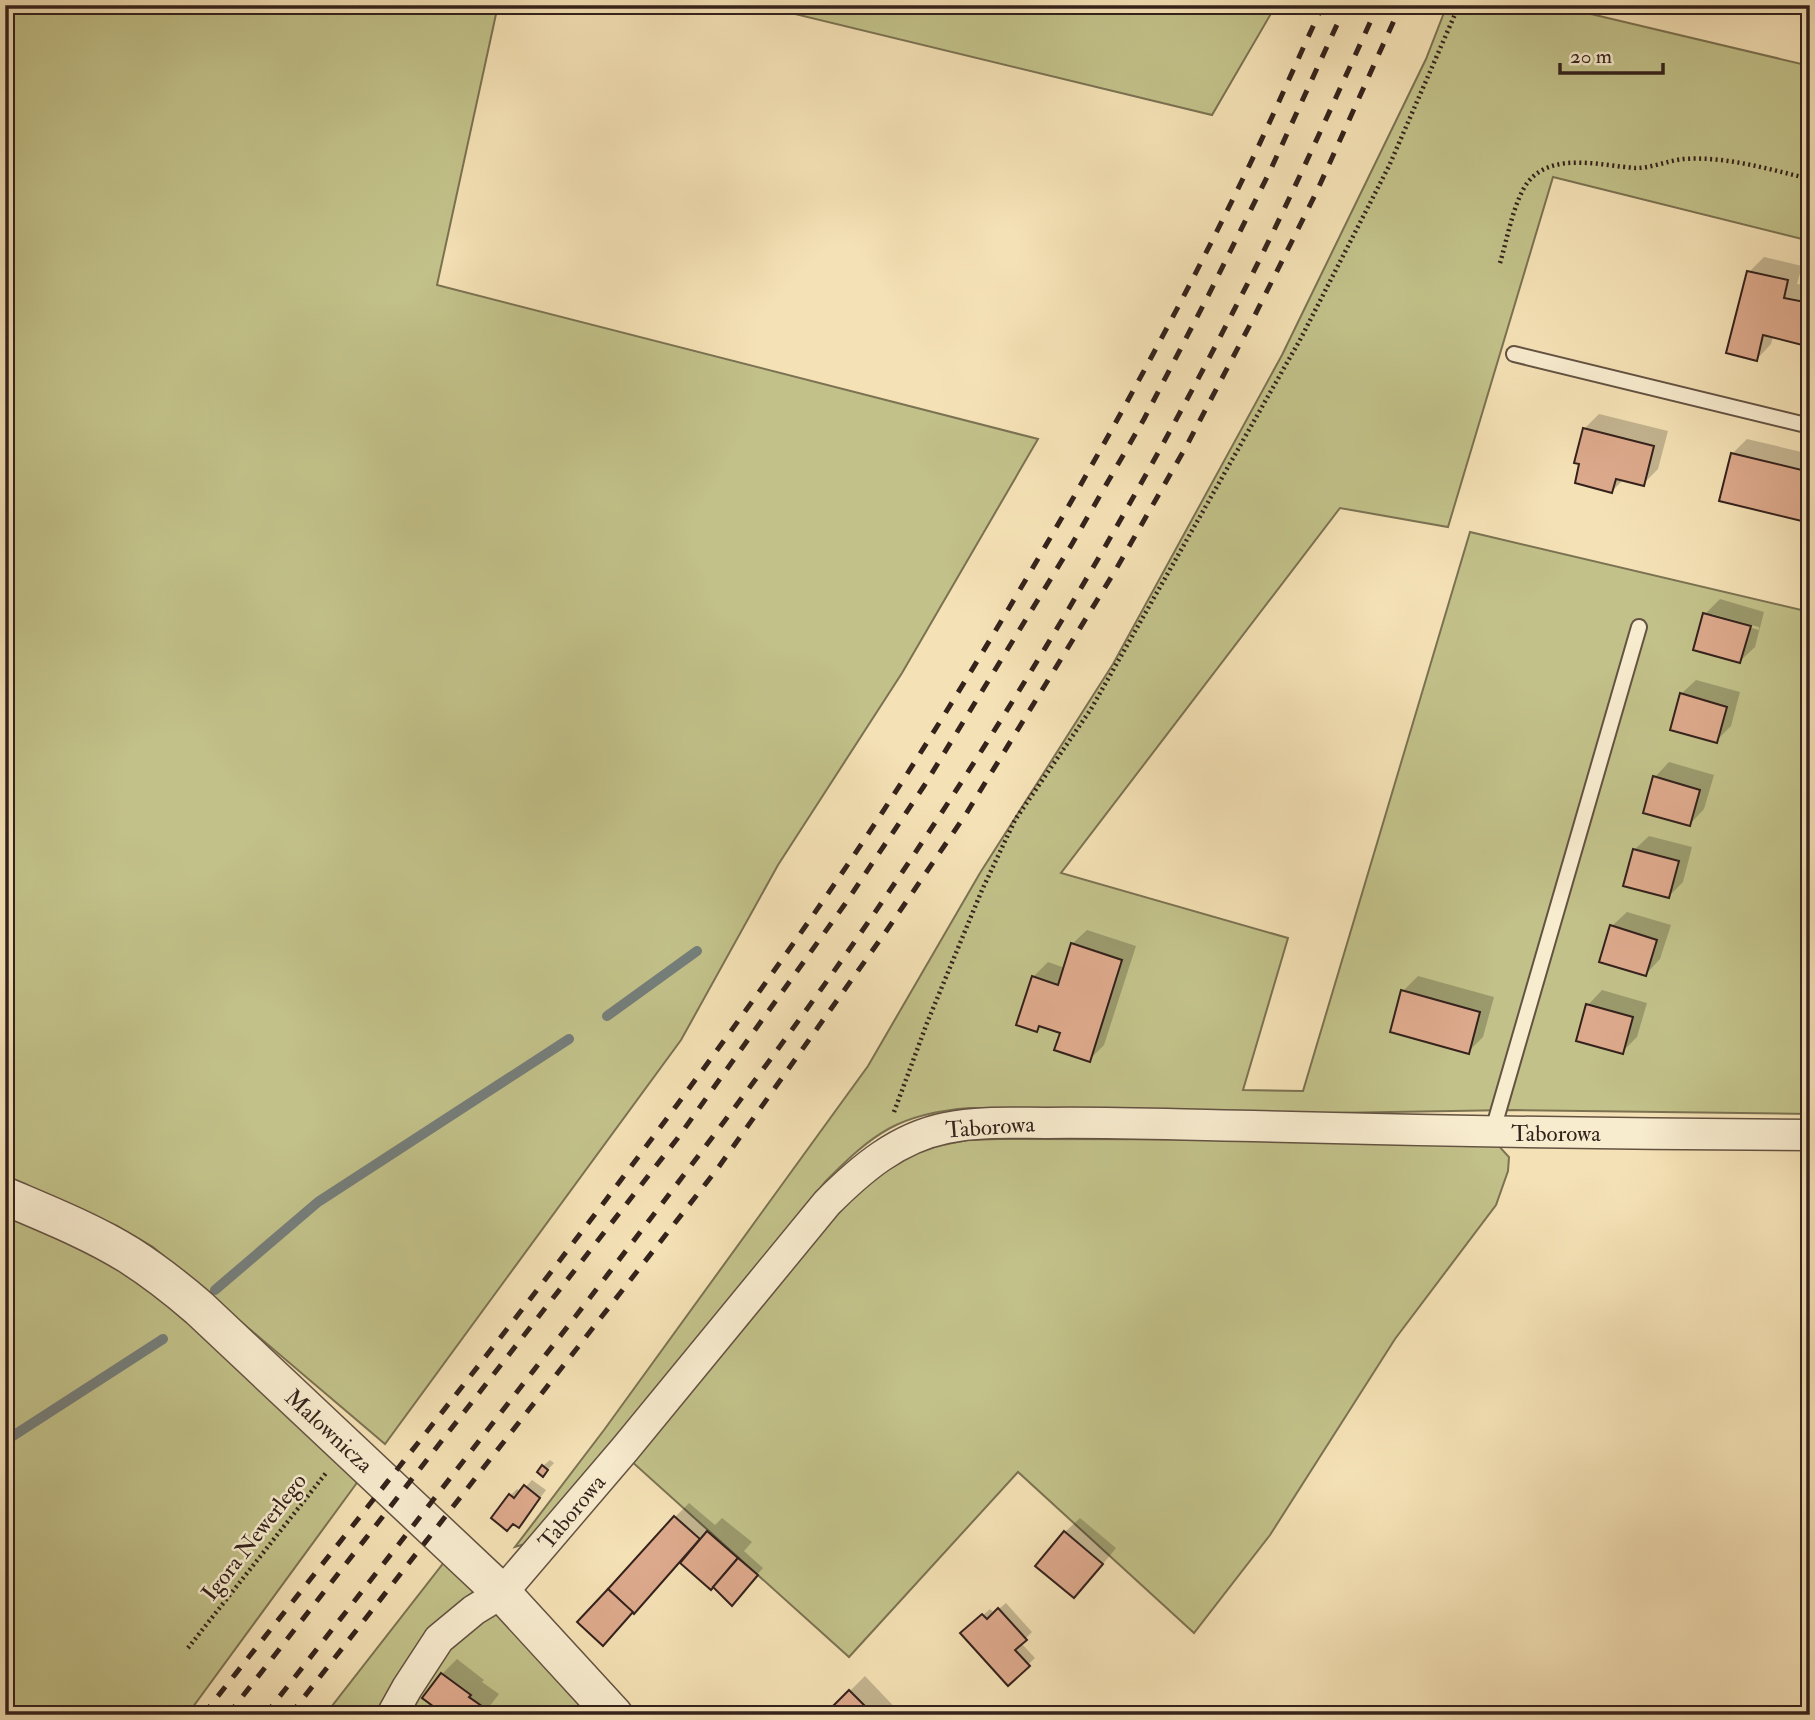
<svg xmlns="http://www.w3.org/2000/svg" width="1815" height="1720" viewBox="0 0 1815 1720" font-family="'IM FELL Double Pica',serif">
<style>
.green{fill:#c2c189;stroke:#7b7252;stroke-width:2}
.shadow{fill:#0003;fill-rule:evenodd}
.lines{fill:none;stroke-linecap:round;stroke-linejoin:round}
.stream{stroke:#757e7a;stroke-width:10}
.building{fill:#dda98c;stroke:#34221c;stroke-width:2}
.service-casing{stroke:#645242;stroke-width:18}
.minor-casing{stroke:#645242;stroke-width:33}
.tertiary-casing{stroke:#645242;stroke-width:40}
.path{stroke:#34221c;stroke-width:4.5;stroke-dasharray:2 3.5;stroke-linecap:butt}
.service{stroke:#f8eccf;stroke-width:14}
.minor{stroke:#f8eccf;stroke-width:30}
.tertiary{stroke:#f8eccf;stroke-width:37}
.rail{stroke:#34221c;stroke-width:5;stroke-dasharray:12 12;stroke-linecap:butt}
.labels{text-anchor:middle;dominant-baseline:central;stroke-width:5;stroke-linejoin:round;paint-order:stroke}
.street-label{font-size:23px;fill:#34221c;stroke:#f8eccf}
</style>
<rect width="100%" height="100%" fill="#f4e1b5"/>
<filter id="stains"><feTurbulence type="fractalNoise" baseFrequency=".00286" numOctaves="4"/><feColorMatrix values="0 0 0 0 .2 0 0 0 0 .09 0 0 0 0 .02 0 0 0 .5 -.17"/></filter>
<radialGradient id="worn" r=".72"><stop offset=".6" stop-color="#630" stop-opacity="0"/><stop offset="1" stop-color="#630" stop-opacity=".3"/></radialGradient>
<g class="green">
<path d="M5,5H498L437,285L1038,439L902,673L778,865L681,1040L385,1444L153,1247L117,1226L5,1178Z"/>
<path d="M758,5H1276L1212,115Z"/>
<path d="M1447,5H1553L1810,66V241L1553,177L1448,527L1340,508L1061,873L1288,938L1243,1090L1303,1091L1470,532L1810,612V1114L1513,1110L1330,1113H1154L970,1108C900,1113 873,1133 825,1182L655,1394L525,1544L515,1547L604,1430L868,1066L980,873L1113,664L1282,355L1426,59Z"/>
<path d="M1000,1139L1489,1140L1497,1144L1509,1157L1508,1171L1496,1205L1395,1339L1270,1535L1194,1633L1018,1472L849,1657L630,1460L803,1248L881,1169L920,1151L942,1145L968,1140Z"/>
<path d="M5,1214L65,1239L150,1287L359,1480L187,1715H5Z"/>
<path d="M445,1561L475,1591L456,1605L439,1622L377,1715H325Z"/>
<path d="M492,1609L593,1715H403L453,1642Z"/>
</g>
<g class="shadow">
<path d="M1764,257L1802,266L1797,284L1810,286V345L1773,336L1771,344L1757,359L1749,272Z"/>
<path d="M1599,414L1668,431L1658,469L1643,484L1624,479L1612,491L1584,429Z"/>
<path d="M1747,439L1810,454V515L1805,520L1732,454Z"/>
<path d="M1720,599L1764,612L1755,647L1740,661L1705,614ZM1712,614L1759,627V630L1712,617Z"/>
<path d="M1696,680L1740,692L1731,726L1716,741L1681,694Z"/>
<path d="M1669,762L1714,775L1704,809L1690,824L1655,777Z"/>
<path d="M1649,836L1692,847L1683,882L1669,896L1634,850Z"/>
<path d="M1627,912L1671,925L1660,959L1646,974L1612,926Z"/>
<path d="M1087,930L1136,946L1104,1045L1089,1060L1062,1032L1041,1025L1037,1030L1033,977L1048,962L1065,968L1072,944Z"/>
<path d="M1418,976L1494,997L1483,1037L1468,1052L1403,991Z"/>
<path d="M1602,990L1647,1003L1637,1037L1622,1052L1588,1005Z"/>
<path d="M550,1460L554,1463L543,1475V1466Z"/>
<path d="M532,1480L546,1490L525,1518L511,1495L517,1489L521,1492Z"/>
<path d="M689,1503L715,1525L722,1518L752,1542L744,1551L763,1568L738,1596L713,1585L711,1588L680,1561L675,1517Z"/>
<path d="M1080,1518L1116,1548L1089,1581L1074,1596L1065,1532Z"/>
<path d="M1006,1603L1032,1632L1021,1643L1035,1658L1009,1683L963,1633L990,1609L994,1613Z"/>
<path d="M457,1659L484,1680L482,1682L499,1694L483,1715H448L442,1674Z"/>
<path d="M865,1676L902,1715H827L836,1705Z"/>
<path d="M995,1705L1005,1715H985Z"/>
</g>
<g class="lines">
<g class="stream">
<path d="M607,1016L697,951"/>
<path d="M215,1290L318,1202L569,1039"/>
<path d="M5,1441L163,1339"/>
</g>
</g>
<g class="building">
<path d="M1791,5H1810V16L1789,11Z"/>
<path d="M1747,271L1788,280L1784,298L1810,303L1806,320L1810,322V347L1763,335L1757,361L1726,353Z"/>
<path d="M1583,428L1654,446L1644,486L1616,479L1612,493L1575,483L1579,464L1574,463Z"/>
<path d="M1731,453L1810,472V505L1806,522L1719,501Z"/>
<path d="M1703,613L1751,626L1740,663L1693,650Z"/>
<path d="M1680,693L1727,707L1717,743L1670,730Z"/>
<path d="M1653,776L1700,790L1690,826L1643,813Z"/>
<path d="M1633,849L1679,861L1669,898L1623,886Z"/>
<path d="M1610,925L1657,940L1646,976L1599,962Z"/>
<path d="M1071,943L1122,960L1090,1062L1054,1050L1060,1033L1039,1026L1037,1032L1016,1025L1032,976L1058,985Z"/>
<path d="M1401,990L1480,1012L1469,1054L1390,1032Z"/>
<path d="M1586,1004L1633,1017L1623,1054L1576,1041Z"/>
<path d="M542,1465L548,1470L543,1477L537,1472Z"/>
<path d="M524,1485L540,1498L519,1528L513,1524L507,1531L491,1518L509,1494L514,1498Z"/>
<path d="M674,1516L700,1539L634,1614L608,1589Z"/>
<path d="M707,1531L738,1558L711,1590L680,1563Z"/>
<path d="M1064,1531L1103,1564L1074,1598L1035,1566Z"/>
<path d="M738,1558L758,1575L732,1606L713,1587Z"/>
<path d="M608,1589L633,1612L603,1646L577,1622Z"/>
<path d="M998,1608L1027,1640L1015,1650L1030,1666L1008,1686L960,1633L982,1614L987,1619Z"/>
<path d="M441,1673L471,1695L469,1697L486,1709L482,1715H445L422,1698Z"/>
<path d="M849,1690L874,1715H824Z"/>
</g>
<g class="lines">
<defs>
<g id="service">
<path d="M1514,354L1810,426"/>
<path d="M1492,1133L1639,627"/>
</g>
<path id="minor" d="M392,1715L407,1688L439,1639L474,1610L502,1593L625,1449L827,1203C861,1169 897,1138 946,1128C979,1121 1013,1123 1046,1123C1115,1122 1184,1125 1253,1126C1439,1131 1624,1134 1810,1135"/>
<path id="tertiary" d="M5,1196C47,1214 90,1231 129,1255C154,1271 177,1289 199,1308L502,1593L614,1715"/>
</defs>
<use href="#service" class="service-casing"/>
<use href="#minor" class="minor-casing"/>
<use href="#tertiary" class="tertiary-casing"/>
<g class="path">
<path d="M1500,263C1507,240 1514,200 1528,182C1553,151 1602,166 1636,168C1651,168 1667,161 1683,159C1726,156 1768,169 1810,179"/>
<path d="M894,1112L927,1023L982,890L1015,820L1091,709L1301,338L1389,166L1459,5"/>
<path d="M188,1648L326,1473"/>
</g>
<use href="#service" class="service"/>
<use href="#minor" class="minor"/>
<use href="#tertiary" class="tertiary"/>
<g class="rail">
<path d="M203,1715C416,1445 632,1178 827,895C897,793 962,688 1025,581C1105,445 1181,307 1250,164C1275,112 1298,58 1323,5"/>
<path d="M228,1715L677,1139L845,904L924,786L1072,544L1144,419L1208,296L1270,171L1346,5"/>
<path d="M265,1715C369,1583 472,1450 575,1317C675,1187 776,1056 869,921C1003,726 1125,522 1233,312C1285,212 1331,108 1378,5"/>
<path d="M290,1715L718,1168L887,930L966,814L1115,571L1187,445L1253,319L1317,191L1401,5"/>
</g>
</g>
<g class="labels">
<g class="street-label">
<text transform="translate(990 1127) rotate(-4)">Taborowa</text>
<text x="1556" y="1133">Taborowa</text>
<text transform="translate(329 1431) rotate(43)">Malownicza</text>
<text transform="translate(572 1512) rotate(-50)">Taborowa</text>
<text transform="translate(254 1537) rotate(-52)">Igora Newerlego</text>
</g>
</g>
<rect width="1815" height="1720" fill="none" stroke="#f4e1b5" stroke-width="28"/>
<rect x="7" y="7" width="1801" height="1706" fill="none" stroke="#34221c" stroke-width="3.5"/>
<rect x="14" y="14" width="1787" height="1692" fill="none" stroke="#34221c" stroke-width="2"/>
<path d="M1560 63v10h103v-10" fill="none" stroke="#34221c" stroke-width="3.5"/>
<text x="1570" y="63" font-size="21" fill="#34221c" stroke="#f8eccf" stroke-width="5" paint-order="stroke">20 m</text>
<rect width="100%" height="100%" filter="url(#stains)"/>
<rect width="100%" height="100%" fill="url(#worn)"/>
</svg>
